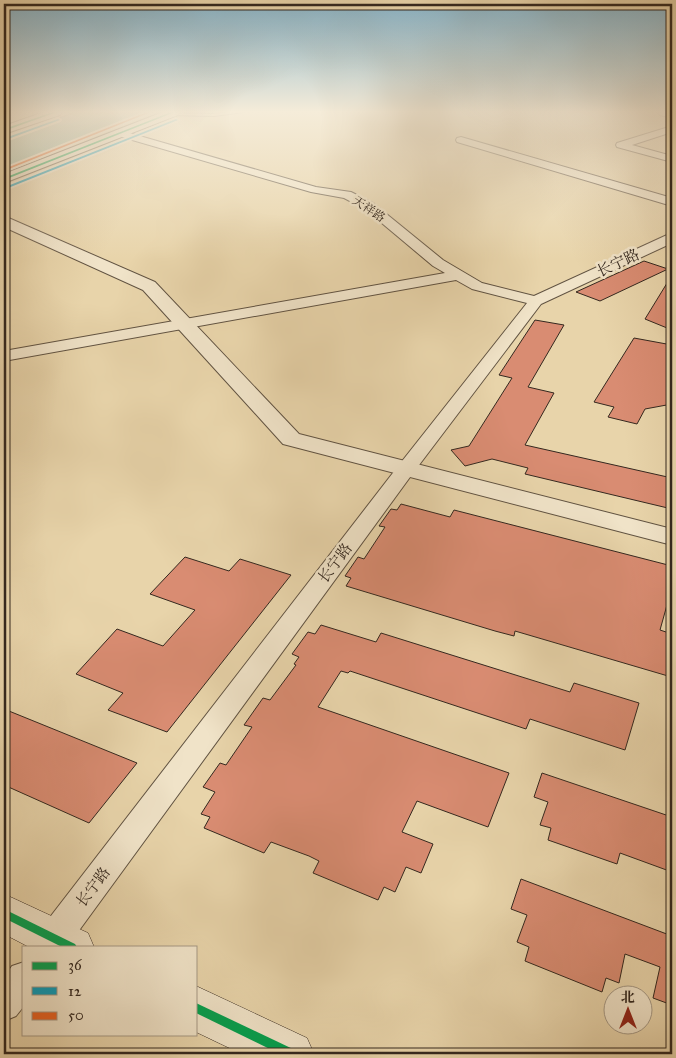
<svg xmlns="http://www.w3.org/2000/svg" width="676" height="1058" viewBox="0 0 676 1058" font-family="'IM FELL Great Primer','Noto Serif SC',serif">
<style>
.water{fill:#98b9a3;stroke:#707f6e}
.building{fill:#d98c72;stroke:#34281f}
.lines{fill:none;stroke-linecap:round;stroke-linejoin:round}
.service-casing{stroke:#615342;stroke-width:2}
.minor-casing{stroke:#615342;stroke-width:2}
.tertiary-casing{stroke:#615342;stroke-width:2}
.secondary-casing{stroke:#34281f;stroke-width:1}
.service{fill:#f0e3c8;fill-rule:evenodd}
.minor{fill:#f0e3c8;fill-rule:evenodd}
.tertiary{fill:#f0e3c8;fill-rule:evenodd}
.secondary{fill:#f0e3c8;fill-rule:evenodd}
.bus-1-casing{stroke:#f0e3c8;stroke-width:4}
.bus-2-casing{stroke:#f0e3c8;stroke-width:4}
.bus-3-casing{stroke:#f0e3c8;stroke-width:4}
.bus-1{fill:#03a04e;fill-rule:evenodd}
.bus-2{fill:#059cbc;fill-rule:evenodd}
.bus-3{fill:#e86222;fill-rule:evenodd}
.labels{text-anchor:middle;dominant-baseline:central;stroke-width:5;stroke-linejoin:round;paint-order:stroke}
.far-street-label{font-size:12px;fill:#34281f;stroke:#f0e3c8}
.street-label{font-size:15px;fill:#34281f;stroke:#f0e3c8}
</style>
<rect width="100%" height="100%" fill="#e8d4aa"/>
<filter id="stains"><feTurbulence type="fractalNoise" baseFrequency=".004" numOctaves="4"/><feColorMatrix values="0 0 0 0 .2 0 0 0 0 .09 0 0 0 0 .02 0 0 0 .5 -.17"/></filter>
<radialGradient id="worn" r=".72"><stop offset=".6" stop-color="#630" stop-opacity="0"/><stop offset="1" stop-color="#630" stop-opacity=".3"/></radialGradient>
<path class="water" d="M76,112H151L4,169V137Z"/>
<g class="building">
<path d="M644,261L668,269L600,301L576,292Z"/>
<path d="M672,275V330L645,319Z"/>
<path d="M535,320L564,325L528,387L554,393L525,445L672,478V509L525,474L528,468L492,459L465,466L451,450L469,446L512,378L499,375Z"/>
<path d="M634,338L672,345V404L645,409L637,424L608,417L614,407L594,402Z"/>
<path d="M401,504L450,517L454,510L672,566V587L660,630L672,634V669H670L668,676L515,631L514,636L495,631L346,586L351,578L345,576L358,557L364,559L385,527L379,526L391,509L397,510Z"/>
<path d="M185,557L229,571L240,559L291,575L167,732L108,710L123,693L76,674L117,629L163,646L195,610L150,594Z"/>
<path d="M321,625L376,642L381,633L570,692L574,683L639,703L625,750L530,719L526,729L350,671L348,673L341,671L318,707L509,773L488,827L417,801L402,832L433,844L421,873L406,867L395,892L384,887L378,900L313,873L319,861L309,856L271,842L264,853L204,828L210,817L201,814L215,792L203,787L220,763L226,765L252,727L244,725L263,698L270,700L296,665L294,664L299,657L292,654L308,632L315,634Z"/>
<path d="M4,709L137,763L89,823L4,785Z"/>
<path d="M542,773L672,817V872L620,853L617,864L548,840L551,828L540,825L548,802L534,797Z"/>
<path d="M521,879L672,936V1005L653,998L660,967L625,954L619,983L606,978L602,992L525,961L529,947L517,942L527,915L511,909Z"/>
</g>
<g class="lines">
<defs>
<path id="service" d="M228,112H244L214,116L168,115L166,114L168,113L214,114Z"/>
<g id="minor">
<path d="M672,126V132L632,145L672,156V162L617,147L616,145L617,143Z"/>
<path d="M119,130L316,187L351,192L373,203L443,260L482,283L534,296L667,235L672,234V243L541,304L413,473L67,947H33L37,934L399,465L527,303L472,289L456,280L4,361V351L445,273L433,266L365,209L344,198L311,192L115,135V131Z"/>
<path d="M461,137L672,198V206L457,142L456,140L457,138Z"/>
<path d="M24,962V1006L16,1016L4,1021V977L12,966Z"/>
</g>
<g id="tertiary">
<path d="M44,112H62L60,115L4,134V126Z"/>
<path d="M163,112H180L178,115L4,183V174Z"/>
<path d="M658,112H672V118L660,115Z"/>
<path d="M4,216L155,282L299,434L672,529V545L283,444L143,290L4,227Z"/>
</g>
<g id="secondary">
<path d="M4,894L88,933L94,947H29L4,934Z"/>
<path d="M196,986L307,1038L314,1054H242L196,1032Z"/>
</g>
</defs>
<use href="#service" class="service-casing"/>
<use href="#minor" class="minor-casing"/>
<use href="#tertiary" class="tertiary-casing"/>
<use href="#secondary" class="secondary-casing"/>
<use href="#service" class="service"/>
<use href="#minor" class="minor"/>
<use href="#tertiary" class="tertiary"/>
<use href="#secondary" class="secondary"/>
<defs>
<g id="bus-1">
<path d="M53,112H57L4,131V129Z"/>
<path d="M171,112H175L4,180V178Z"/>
<path d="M4,909L75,944L77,947H62L4,918Z"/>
<path d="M196,1003L295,1050L296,1054H280L196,1013Z"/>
</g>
<g id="bus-2">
<path d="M58,119L60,120L8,139L5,138Z"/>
<path d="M176,119L178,120L8,188L5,187Z"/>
</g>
<path id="bus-3" d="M147,112H151L4,171V169Z"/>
</defs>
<use href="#bus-1" class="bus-1-casing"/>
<use href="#bus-2" class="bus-2-casing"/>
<use href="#bus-3" class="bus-3-casing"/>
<use href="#bus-1" class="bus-1"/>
<use href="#bus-2" class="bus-2"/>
<use href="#bus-3" class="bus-3"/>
</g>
<linearGradient id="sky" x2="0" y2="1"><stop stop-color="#88b6cc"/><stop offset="0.43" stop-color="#f5ecd9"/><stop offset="1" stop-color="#f5ecd9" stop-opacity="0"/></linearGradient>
<rect width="676" height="260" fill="url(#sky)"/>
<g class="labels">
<g class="far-street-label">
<text transform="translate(369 209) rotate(34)">天祥路</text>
</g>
<g class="street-label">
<text transform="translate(618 263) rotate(-25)">长宁路</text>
<text transform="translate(335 563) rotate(-53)">长宁路</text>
<text transform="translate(93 887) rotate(-53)">长宁路</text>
</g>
</g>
<rect width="676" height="1058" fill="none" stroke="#e8d4aa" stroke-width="20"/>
<rect x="5" y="5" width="666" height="1048" fill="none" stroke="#34281f" stroke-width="2.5"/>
<rect x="10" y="10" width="656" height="1038" fill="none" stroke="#34281f"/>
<rect x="22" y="946" width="175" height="90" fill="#f0e3c8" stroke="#a59884"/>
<rect x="32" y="962" width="25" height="8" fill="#03a04e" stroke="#a59884"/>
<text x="68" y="970" font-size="15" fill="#34281f">36</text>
<rect x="32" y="987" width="25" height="8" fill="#059cbc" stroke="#a59884"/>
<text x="68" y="996" font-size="15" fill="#34281f">12</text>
<rect x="32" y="1012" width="25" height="8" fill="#e86222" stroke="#a59884"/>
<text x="68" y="1020" font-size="15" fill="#34281f">50</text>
<g transform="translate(628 1010)"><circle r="24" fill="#f0e3c8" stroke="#a59884"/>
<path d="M0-4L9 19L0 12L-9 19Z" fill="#8f2418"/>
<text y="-8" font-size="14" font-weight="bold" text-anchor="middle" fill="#34281f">北</text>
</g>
<rect width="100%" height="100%" filter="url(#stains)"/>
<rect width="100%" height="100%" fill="url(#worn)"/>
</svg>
